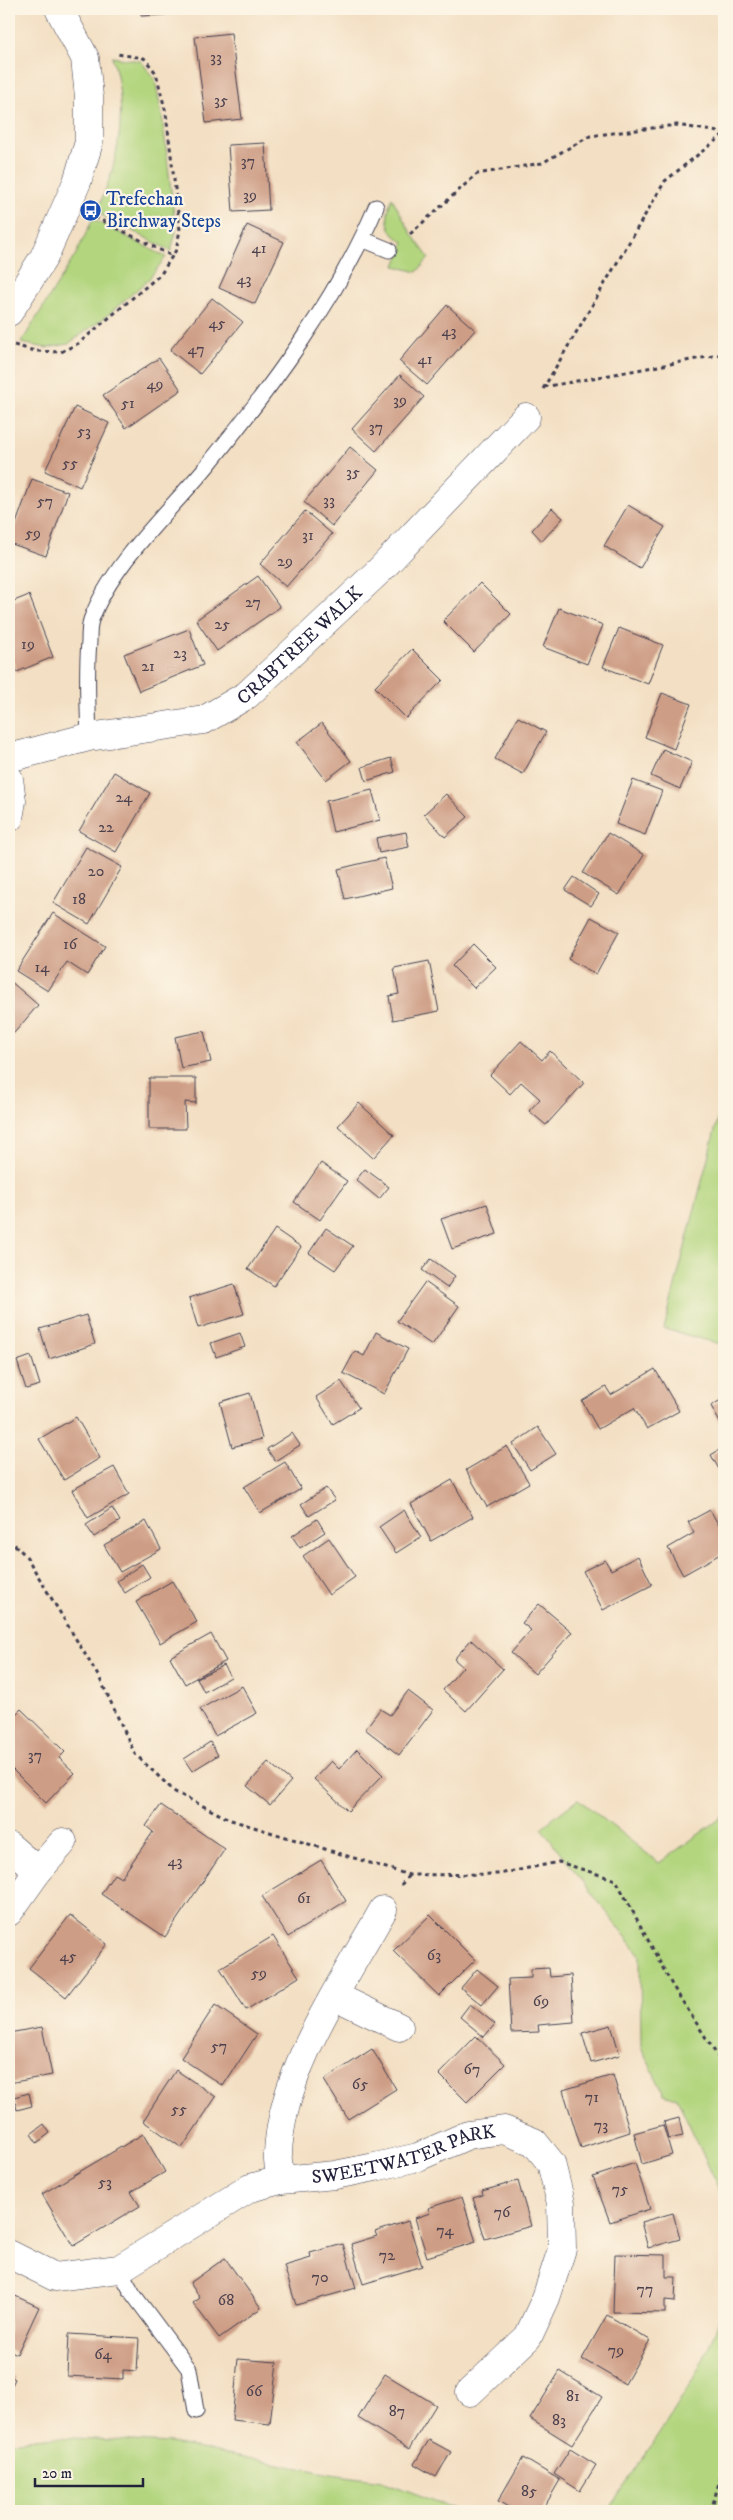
<svg xmlns="http://www.w3.org/2000/svg" width="733" height="2520" viewBox="0 0 733 2520" font-family="'IM FELL DW Pica',serif">
<style>
.green{fill:#b2d57e;stroke:#6a7c5c}
.building{fill:#ce9d85}
.lines{fill:none;stroke-linecap:round;stroke-linejoin:round}
.service-casing{stroke:#413e4f;stroke-width:17}
.minor-casing{stroke:#413e4f;stroke-width:29}
.path{stroke:#413e4f;stroke-width:3;stroke-dasharray:4 4;stroke-linecap:butt}
.service{stroke:#fff;stroke-width:15}
.minor{stroke:#fff;stroke-width:28}
.labels{text-anchor:middle;dominant-baseline:central;stroke-width:4.5;stroke-linejoin:round;paint-order:stroke}
.number-label{font-size:16px;fill:#4d414e}
.transit-label{font-size:19px;fill:#164399;stroke:#fcf5e5;text-anchor:start}
.street-label{font-size:19px;fill:#22223b;stroke:#fcf5e5}
</style>
<rect width="100%" height="100%" fill="#fcf5e5"/>
<filter id="ink" filterUnits="userSpaceOnUse"><feTurbulence type="fractalNoise" baseFrequency=".02" numOctaves="2"/><feDisplacementMap in="SourceGraphic" scale="10" xChannelSelector="R" yChannelSelector="G"/><feConvolveMatrix kernelMatrix="1 2 1 2 8 2 1 2 1" color-interpolation-filters="sRGB"/></filter>
<filter id="wash" filterUnits="userSpaceOnUse"><feTurbulence type="fractalNoise" baseFrequency=".0096" numOctaves="4" result="noise"/><feDisplacementMap in="SourceGraphic" scale="20" xChannelSelector="R" yChannelSelector="G"/><feGaussianBlur stdDeviation="1.12" result="paint"/><feColorMatrix in="noise" values="0 0 0 0 0 0 0 0 0 0 0 0 0 0 0 0 0 1.4 0 .05"/><feComposite in="paint" operator="in"/></filter>
<g filter="url(#wash)">
<rect width="100%" height="100%" fill="#f3dfc3"/>
<g class="green">
<path d="M112,57L141,61L155,80L162,115L176,232L171,251L96,212C119,165 129,108 112,57Z"/>
<path d="M392,198L411,233L429,258L417,272L395,266L404,242C385,233 385,215 392,198Z"/>
<path d="M93,219L166,257L148,280L104,318L68,344L47,348L21,343L76,254Z"/>
<path d="M724,1095V1345L664,1329Z"/>
<path d="M578,1799L659,1863L724,1816V2200L677,2098L664,2094L641,2047L640,1955L541,1828Z"/>
<path d="M724,2302V2511H608C648,2445 706,2379 724,2302Z"/>
<path d="M54,2437L170,2443L331,2474L382,2481L443,2504L457,2511H9V2442Z"/>
</g>
<g id="blocks">
<g class="building">
<path d="M141,9H178V14L141,16Z"/>
<path d="M231,33L242,119L206,123L195,37Z"/>
<path d="M265,143L269,210L233,212L228,145Z"/>
<path d="M247,225L284,242L255,304L219,288Z"/>
<path d="M212,298L243,322L200,374L170,350Z"/>
<path d="M447,305L475,330L427,385L399,361Z"/>
<path d="M159,358L181,390L126,428L103,395Z"/>
<path d="M400,375L424,397L376,451L352,429Z"/>
<path d="M75,407L109,423L80,487L45,471Z"/>
<path d="M350,447L378,470L332,526L304,502Z"/>
<path d="M32,479L68,492L46,556L9,543Z"/>
<path d="M628,505L665,527L640,568L604,546Z"/>
<path d="M552,508L563,518L542,541L532,530Z"/>
<path d="M305,511L332,534L286,587L260,564Z"/>
<path d="M258,576L280,607L217,651L196,620Z"/>
<path d="M480,583L511,614L474,652L443,621Z"/>
<path d="M29,595L53,657L17,672L9,650V603Z"/>
<path d="M559,608L603,625L587,664L543,647Z"/>
<path d="M619,628L663,645L648,684L603,667Z"/>
<path d="M189,629L203,665L139,691L124,654Z"/>
<path d="M412,649L443,680L406,718L375,687Z"/>
<path d="M662,693L691,704L674,749L645,737Z"/>
<path d="M518,717L546,732L523,774L495,759Z"/>
<path d="M322,723L351,761L326,780L297,742Z"/>
<path d="M663,749L692,762L680,789L651,776Z"/>
<path d="M391,758L395,772L366,781L362,767Z"/>
<path d="M114,772L150,793L116,852L79,831Z"/>
<path d="M633,780L662,791L645,835L616,824Z"/>
<path d="M372,790L380,820L333,832L326,801Z"/>
<path d="M446,794L468,817L445,837L424,814Z"/>
<path d="M406,832L409,847L379,853L376,838Z"/>
<path d="M608,833L644,855L619,895L583,873Z"/>
<path d="M86,847L122,867L89,924L53,903Z"/>
<path d="M384,858L392,888L345,899L338,869Z"/>
<path d="M574,877L599,894L591,906L565,890Z"/>
<path d="M53,913L105,946L87,975L67,962L48,991L16,971Z"/>
<path d="M591,917L619,932L596,974L568,959Z"/>
<path d="M473,944L496,967L474,988L452,966Z"/>
<path d="M429,961L439,1011L393,1020L389,996L399,994L394,968Z"/>
<path d="M9,980L38,1005L9,1039Z"/>
<path d="M204,1031L211,1062L181,1068L175,1037Z"/>
<path d="M521,1041L542,1060L550,1051L584,1083L546,1125L529,1111L540,1099L521,1082L510,1094L490,1075Z"/>
<path d="M149,1078H196V1103L185,1102L186,1129H149Z"/>
<path d="M359,1103L394,1135L373,1158L338,1126Z"/>
<path d="M321,1163L347,1181L320,1220L294,1202Z"/>
<path d="M365,1169L389,1187L379,1199L356,1180Z"/>
<path d="M487,1204L497,1234L452,1249L441,1219Z"/>
<path d="M326,1228L353,1246L335,1270L309,1253Z"/>
<path d="M275,1229L301,1247L274,1286L248,1269Z"/>
<path d="M431,1259L455,1276L447,1288L422,1270Z"/>
<path d="M425,1282L459,1306L432,1345L397,1321Z"/>
<path d="M234,1284L244,1314L198,1328L189,1298Z"/>
<path d="M86,1315L95,1344L49,1359L40,1329Z"/>
<path d="M376,1332L408,1349L384,1394L343,1373L355,1351L364,1356Z"/>
<path d="M240,1333L245,1347L216,1357L211,1343Z"/>
<path d="M31,1356L40,1385L26,1389L17,1361Z"/>
<path d="M655,1369L679,1411L647,1429L634,1408L598,1429L582,1401L606,1387L611,1395Z"/>
<path d="M341,1381L359,1408L333,1424L316,1397Z"/>
<path d="M250,1393L262,1439L232,1447L220,1402Z"/>
<path d="M724,1398V1430L711,1406Z"/>
<path d="M76,1417L100,1458L64,1480L39,1439Z"/>
<path d="M538,1427L556,1454L530,1470L513,1444Z"/>
<path d="M292,1433L300,1445L275,1461L267,1449Z"/>
<path d="M507,1446L529,1483L487,1507L466,1470Z"/>
<path d="M724,1447V1478L711,1455Z"/>
<path d="M285,1462L301,1489L260,1513L244,1487Z"/>
<path d="M114,1467L129,1494L88,1518L72,1490Z"/>
<path d="M452,1480L473,1517L431,1541L411,1504Z"/>
<path d="M326,1488L335,1500L309,1516L301,1504Z"/>
<path d="M112,1508L120,1521L94,1537L86,1525Z"/>
<path d="M404,1510L421,1537L396,1553L379,1527Z"/>
<path d="M710,1510L724,1534V1552L683,1575L668,1548L694,1533L688,1522Z"/>
<path d="M317,1519L325,1532L300,1548L292,1536Z"/>
<path d="M146,1521L161,1549L120,1572L104,1545Z"/>
<path d="M329,1538L355,1577L329,1595L303,1556Z"/>
<path d="M638,1556L652,1585L603,1610L583,1571L605,1560L611,1570Z"/>
<path d="M142,1564L150,1577L125,1593L117,1581Z"/>
<path d="M172,1581L197,1622L160,1643L136,1602Z"/>
<path d="M539,1604L572,1632L535,1674L511,1653L531,1630L522,1623Z"/>
<path d="M211,1634L226,1661L185,1684L170,1657Z"/>
<path d="M471,1640L503,1669L466,1711L443,1690L463,1667L454,1659Z"/>
<path d="M224,1665L231,1677L204,1692L197,1678Z"/>
<path d="M242,1686L257,1713L215,1736L200,1709Z"/>
<path d="M408,1691L433,1710L399,1755L365,1729L380,1709L390,1715Z"/>
<path d="M21,1709L65,1752L59,1758L75,1773L46,1803L9,1766V1721Z"/>
<path d="M210,1742L218,1755L192,1771L184,1759Z"/>
<path d="M357,1749L383,1775L348,1811L314,1779L331,1761L339,1769Z"/>
<path d="M268,1762L291,1781L270,1805L247,1786Z"/>
<path d="M161,1805L225,1849L165,1937L101,1894L114,1874L121,1878L153,1832L146,1826Z"/>
<path d="M321,1860L346,1901L288,1937L262,1896Z"/>
<path d="M70,1915L107,1944L66,1997L29,1968Z"/>
<path d="M430,1915L475,1960L439,1996L393,1951Z"/>
<path d="M273,1936L299,1977L246,2010L220,1968Z"/>
<path d="M549,1968L550,1977L571,1975L574,2022L538,2025L539,2032L511,2033L508,1979L531,1978V1969Z"/>
<path d="M477,1969L498,1986L482,2005L461,1988Z"/>
<path d="M470,2004L495,2024L484,2037L460,2017Z"/>
<path d="M215,2005L257,2034L223,2086L181,2058Z"/>
<path d="M611,2025L620,2055L591,2063L582,2033Z"/>
<path d="M42,2027L52,2075L9,2083V2033Z"/>
<path d="M476,2036L505,2064L467,2102L439,2074Z"/>
<path d="M372,2049L396,2089L348,2119L324,2080Z"/>
<path d="M176,2070L216,2097L182,2148L143,2121Z"/>
<path d="M613,2075L630,2132L581,2148L563,2090Z"/>
<path d="M29,2093L32,2106L17,2110L14,2097Z"/>
<path d="M679,2118L683,2136L668,2139L664,2122Z"/>
<path d="M44,2124L50,2133L37,2143L31,2134Z"/>
<path d="M663,2125L672,2155L642,2164L634,2133Z"/>
<path d="M143,2134L165,2172L131,2192L140,2206L73,2246L42,2194Z"/>
<path d="M635,2163L650,2209L610,2222L593,2177Z"/>
<path d="M518,2181L531,2226L485,2239L473,2198L483,2195L482,2191Z"/>
<path d="M462,2197L476,2242L427,2257L415,2218L430,2213L428,2208Z"/>
<path d="M673,2213L680,2239L648,2248L641,2222Z"/>
<path d="M408,2221L422,2266L363,2284L351,2244L377,2236L375,2232Z"/>
<path d="M343,2244L356,2288L296,2305L284,2266L311,2258L310,2253Z"/>
<path d="M615,2254L666,2255V2277H676L675,2301L665,2300V2313L613,2312Z"/>
<path d="M225,2258L261,2308L219,2338L193,2303L200,2298L190,2283Z"/>
<path d="M9,2293L39,2307L17,2354L9,2350Z"/>
<path d="M607,2315L650,2340L625,2384L582,2359Z"/>
<path d="M69,2334L139,2338L137,2371L123,2370V2379L67,2376Z"/>
<path d="M238,2359L277,2362L270,2424L232,2420Z"/>
<path d="M560,2371L602,2397L572,2445L530,2419Z"/>
<path d="M385,2374L436,2405L409,2449L358,2418Z"/>
<path d="M9,2375L15,2379L9,2391Z"/>
<path d="M429,2440L451,2452L436,2477L414,2464Z"/>
<path d="M570,2449L596,2465L580,2491L554,2474Z"/>
<path d="M523,2458L560,2480L542,2511H515L498,2501Z"/>
</g>
</g>
</g>
<g filter="url(#ink)">
<use href="#blocks" fill-opacity="0" stroke="#413e4f" stroke-width="1"/>
<g class="lines">
<defs>
<g id="service">
<path d="M362,239L389,250"/>
<path d="M89,737C88,705 86,674 89,642C89,635 89,626 91,620C112,563 169,512 207,466C269,390 338,298 376,207"/>
<path d="M119,2269L133,2294L189,2369L196,2411"/>
</g>
<g id="minor">
<path d="M9,312L44,257L77,182L89,142V97L85,58L59,9"/>
<path id="s1" d="M9,758L89,737L204,720L247,695L380,570L526,417"/>
<path d="M9,779L12,801L9,818"/>
<path d="M9,1846L38,1871"/>
<path d="M9,1912L38,1871L63,1842"/>
<path d="M335,1996L399,2027"/>
<path d="M281,2180C280,2172 277,2162 278,2154C281,2070 343,1982 383,1910"/>
<path id="s2" d="M9,2254L55,2277L119,2269L250,2188L281,2180L335,2175L375,2167L418,2157L468,2135L504,2130L534,2142L551,2163L561,2203L562,2249L546,2298L528,2337L470,2392"/>
</g>
</defs>
<use href="#service" class="service-casing"/>
<use href="#minor" class="minor-casing"/>
<g class="path">
<path d="M95,217L172,256"/>
<path d="M410,234L477,174L542,163L590,136L677,125L724,133"/>
<path d="M14,345L35,351L61,352L79,343L161,274L176,250L180,230L166,113L156,73L144,58L117,54"/>
<path d="M544,387L724,354"/>
<path d="M543,389L665,181L724,134"/>
<path d="M9,713V714"/>
<path d="M9,1539L26,1556L100,1679L135,1754L175,1792L231,1820L409,1875L499,1874L559,1862L616,1880L672,1985L724,2066"/>
<path d="M401,1885L409,1875"/>
<path d="M711,2511L724,2465"/>
</g>
<use href="#service" class="service"/>
<use href="#minor" class="minor"/>
</g>
</g>
<defs>
<symbol id="bus-disc" viewBox="-11 -11 22 22"><circle r="9.5" fill="#1a4fb4" stroke="#fcf5e5"/><path d="M-5-6H5V4H4V6H2V4H-2V6H-4V4H-5ZM-3.5-4V0h7V-4ZM-3.5 1.2v1.5H-2V1.2ZM2 1.2v1.5H3.5V1.2Z" fill="#fff"/></symbol>
</defs>
<g fill-rule="evenodd">
<use href="#bus-disc" x="78" y="198" width="25" height="25"/>
</g>
<g class="labels">
<g class="number-label">
<text x="216" y="57">33</text>
<text x="221" y="100">35</text>
<text x="248" y="161">37</text>
<text x="250" y="195">39</text>
<text x="259" y="248">41</text>
<text x="244" y="279">43</text>
<text x="217" y="323">45</text>
<text x="449" y="331">43</text>
<text x="196" y="349">47</text>
<text x="425" y="359">41</text>
<text x="155" y="384">49</text>
<text x="400" y="400">39</text>
<text x="128" y="403">51</text>
<text x="376" y="427">37</text>
<text x="84" y="431">53</text>
<text x="70" y="463">55</text>
<text x="353" y="472">35</text>
<text x="329" y="500">33</text>
<text x="45" y="501">57</text>
<text x="33" y="533">59</text>
<text x="308" y="535">31</text>
<text x="285" y="561">29</text>
<text x="253" y="602">27</text>
<text x="222" y="624">25</text>
<text x="28" y="644">19</text>
<text x="180" y="653">23</text>
<text x="148" y="666">21</text>
<text x="124" y="797">24</text>
<text x="106" y="827">22</text>
<text x="96" y="871">20</text>
<text x="79" y="899">18</text>
<text x="70" y="944">16</text>
<text x="42" y="967">14</text>
<text x="35" y="1755">37</text>
<text x="175" y="1861">43</text>
<text x="304" y="1898">61</text>
<text x="434" y="1955">63</text>
<text x="68" y="1956">45</text>
<text x="259" y="1973">59</text>
<text x="541" y="2001">69</text>
<text x="219" y="2046">57</text>
<text x="472" y="2069">67</text>
<text x="360" y="2084">65</text>
<text x="592" y="2097">71</text>
<text x="179" y="2109">55</text>
<text x="601" y="2125">73</text>
<text x="105" y="2182">53</text>
<text x="620" y="2189">75</text>
<text x="502" y="2212">76</text>
<text x="445" y="2230">74</text>
<text x="387" y="2255">72</text>
<text x="320" y="2277">70</text>
<text x="645" y="2289">77</text>
<text x="226" y="2300">68</text>
<text x="616" y="2350">79</text>
<text x="103" y="2354">64</text>
<text x="254" y="2391">66</text>
<text x="573" y="2396">81</text>
<text x="397" y="2411">87</text>
<text x="559" y="2420">83</text>
<text x="529" y="2491">85</text>
</g>
<g class="transit-label">
<text x="106" y="199">Trefechan<tspan x="106" dy="22">Birchway Steps</tspan></text>
</g>
<g class="street-label">
<text stroke="none"><textPath href="#s1" startOffset="321">CRABTREE WALK</textPath></text>
<text stroke="none"><textPath href="#s2" startOffset="428">SWEETWATER PARK</textPath></text>
</g>
</g>
<rect width="733" height="2520" fill="none" stroke="#fcf5e5" stroke-width="30"/>
<path d="M35 2478v8h108v-8" fill="none" stroke="#22223b" stroke-width="2.5"/>
<text x="42" y="2478" font-size="15" fill="#22223b" stroke="#fcf5e5" stroke-width="4" paint-order="stroke">20 m</text>
</svg>
